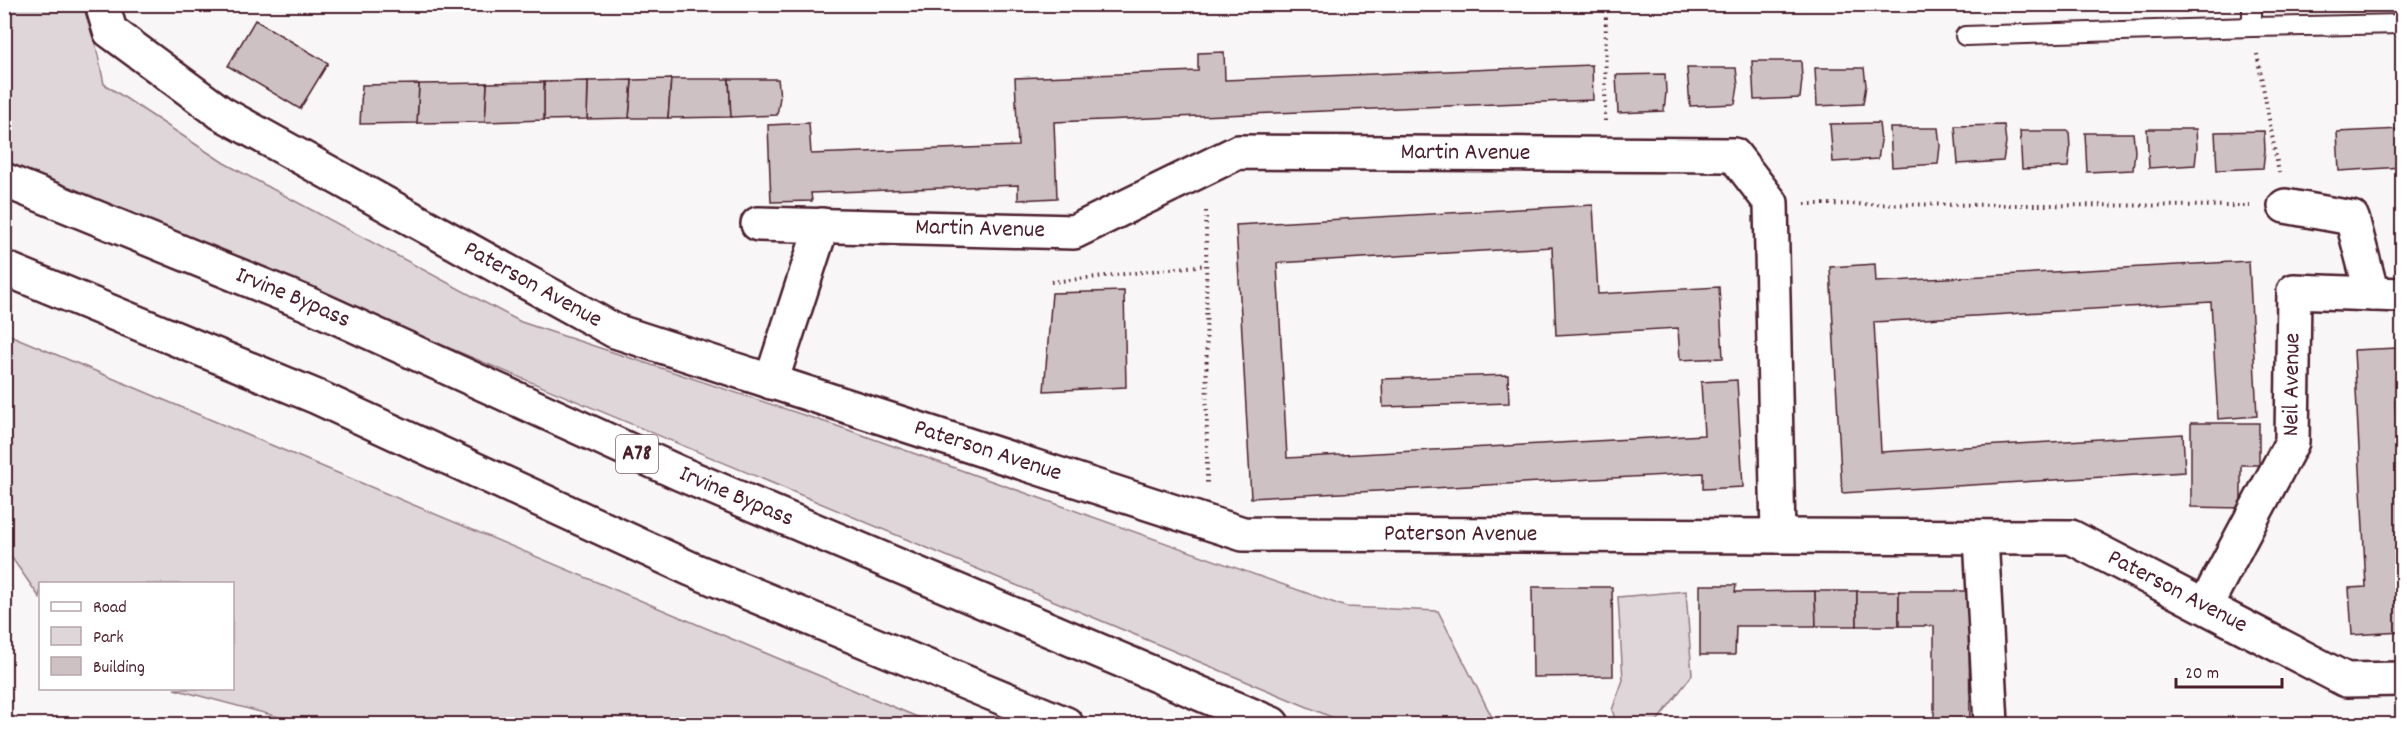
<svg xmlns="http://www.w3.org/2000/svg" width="2407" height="729" viewBox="0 0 2407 729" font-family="Dekko,sans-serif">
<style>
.green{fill:#ded6d9;stroke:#947a82;stroke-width:1.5}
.building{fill:#cdc1c4;stroke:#4a1f2b;stroke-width:1.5}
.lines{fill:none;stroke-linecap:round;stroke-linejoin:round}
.lane-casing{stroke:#4a1f2b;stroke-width:22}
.street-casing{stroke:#4a1f2b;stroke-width:38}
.highway-casing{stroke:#4a1f2b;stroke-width:38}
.path{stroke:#4a1f2b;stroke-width:4;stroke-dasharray:1.5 4.5;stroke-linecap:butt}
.lane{stroke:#fff;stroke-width:18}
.street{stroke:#fff;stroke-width:33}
.highway{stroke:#fff;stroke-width:33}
.labels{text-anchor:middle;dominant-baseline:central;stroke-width:4.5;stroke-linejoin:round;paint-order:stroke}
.shield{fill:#fff;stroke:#80626b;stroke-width:1.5}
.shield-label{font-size:22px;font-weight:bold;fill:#4a1f2b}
.street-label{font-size:24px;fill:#4a1f2b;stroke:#fff}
</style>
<rect width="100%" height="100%" fill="#f8f6f7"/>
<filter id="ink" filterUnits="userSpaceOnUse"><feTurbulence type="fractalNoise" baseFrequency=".0167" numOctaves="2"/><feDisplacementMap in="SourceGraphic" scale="12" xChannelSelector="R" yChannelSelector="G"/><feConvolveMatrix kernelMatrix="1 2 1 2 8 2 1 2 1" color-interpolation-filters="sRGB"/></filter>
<g filter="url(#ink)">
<g class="green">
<path d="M4,5H63L88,8L104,84L224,163L521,322L837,426L1346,607L1438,611L1494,721L1505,724H1348L5,162Z"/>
<path d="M4,333H5L934,724H305L174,689L232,688V584H40V598L5,548Z"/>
<path d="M1686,591L1692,675L1655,724H1617L1612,710L1623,680L1618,597Z"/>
</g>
<g class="building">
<path d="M255,20L328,63L300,109L228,66Z"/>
<path d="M1224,52L1225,80L1592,65L1593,100L1054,122L1057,198L1018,200V185L811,193L812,201L771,202L768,125L809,123L811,154L1018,146L1015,78L1198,71V53Z"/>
<path d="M1752,61H1801L1802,79L1800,98L1754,100Z"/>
<path d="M1687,68H1736L1738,86L1735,104L1690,106Z"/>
<path d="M1815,68H1864L1866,85L1863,104L1817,106Z"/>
<path d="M1665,74L1666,92L1664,111L1618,113L1616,75Z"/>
<path d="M671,79L668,118H629L632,80Z"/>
<path d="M671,79H729L731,117L668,118Z"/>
<path d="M729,79H778L780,97L777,115L731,117Z"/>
<path d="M632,80L629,118L587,119L588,81Z"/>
<path d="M588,81L587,119L544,120V82Z"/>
<path d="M544,82V120L485,122L487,83Z"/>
<path d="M487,83L485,122L417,123L419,84Z"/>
<path d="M419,84L417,123L360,124L362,85Z"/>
<path d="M1879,123L1881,141L1878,159L1833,162L1830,124Z"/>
<path d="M2004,125L2006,143L2003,161L1958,164L1955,126Z"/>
<path d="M1890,128H1938L1940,146L1938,164L1892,167Z"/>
<path d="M2147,129H2196L2197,147L2195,165L2149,168Z"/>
<path d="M2402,129V167L2339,171L2337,132Z"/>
<path d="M2020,131H2069L2070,149L2068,167L2022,169Z"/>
<path d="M2264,131L2265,150L2263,168L2217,170L2215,132Z"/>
<path d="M2085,133H2133L2135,151L2133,170L2087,172Z"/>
<path d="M1593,205L1598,294L1719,287L1723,358L1680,360L1678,328L1556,335L1552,247L1277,263L1287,458L1704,435L1701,382L1737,380L1743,487L1703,489V473L1251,498L1236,225Z"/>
<path d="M2249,261L2257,416L2218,419L2211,302L1874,322L1881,452L2183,434L2185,472L1842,493L1830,267L1875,264L1876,282Z"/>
<path d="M1124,291L1126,387L1044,391L1052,293Z"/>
<path d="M2397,348V362H2402V401H2395L2402,551V632L2352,635L2349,588L2366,587L2354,350Z"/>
<path d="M1508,375L1509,403L1383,407L1382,379Z"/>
<path d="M2191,423H2259V465H2241V508L2191,507Z"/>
<path d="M1700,585H1736L1735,592L1815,591L1816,626H1736L1735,655H1700Z"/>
<path d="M1532,587H1612L1613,676L1533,677Z"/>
<path d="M1815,591H1857V626H1816Z"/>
<rect x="1857" y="591" width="42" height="35"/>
<path d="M1899,591H1977L1969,626L1970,724H1934V626H1899Z"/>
</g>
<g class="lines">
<defs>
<g id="lane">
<path d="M2252,4V27"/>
<path d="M1965,36L2252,27L2402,24"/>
</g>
<g id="street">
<path id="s1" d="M102,4L110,31L221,113L615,331L1243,534L2071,537L2346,680L2402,679"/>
<path d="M2285,206L2352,218L2372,294"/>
<path id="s2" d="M758,224L1074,232L1238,152L1734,155L1771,203L1778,536"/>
<path d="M771,382L822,225"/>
<path d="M1981,537L1991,724"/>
<path id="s3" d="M2205,606L2292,442L2294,291L2402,295"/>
</g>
<g id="highway">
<path id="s4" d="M4,180L308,304L679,473L1272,724"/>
<path d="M4,268L317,397L691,569L1066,724"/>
</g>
</defs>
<use href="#lane" class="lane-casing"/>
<use href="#street" class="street-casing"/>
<use href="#highway" class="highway-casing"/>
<g class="path">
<path d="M2257,54L2279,173"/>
<path d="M1605,121L1606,4"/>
<path d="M1805,204L2250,206"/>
<path d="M1206,211L1207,486"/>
<path d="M1051,282L1206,265"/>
</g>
<use href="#lane" class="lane"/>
<use href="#street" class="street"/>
<use href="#highway" class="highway"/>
</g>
</g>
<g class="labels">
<rect class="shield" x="616" y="435" width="42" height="38" rx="4.5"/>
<g class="shield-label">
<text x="637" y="454">A78</text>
</g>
<g class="street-label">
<text stroke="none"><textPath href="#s2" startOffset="726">Martin Avenue</textPath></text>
<text stroke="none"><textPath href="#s2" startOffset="222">Martin Avenue</textPath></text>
<text stroke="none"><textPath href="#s1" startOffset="522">Paterson Avenue</textPath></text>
<text stroke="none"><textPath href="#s4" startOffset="312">Irvine Bypass</textPath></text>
<text stroke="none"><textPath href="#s3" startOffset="243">Neil Avenue</textPath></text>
<text stroke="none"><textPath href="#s1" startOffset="1008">Paterson Avenue</textPath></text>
<text stroke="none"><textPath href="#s4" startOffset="798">Irvine Bypass</textPath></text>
<text stroke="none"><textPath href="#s1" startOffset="1494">Paterson Avenue</textPath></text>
<text stroke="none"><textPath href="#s1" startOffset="2224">Paterson Avenue</textPath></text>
</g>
</g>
<rect width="2407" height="729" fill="none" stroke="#fff" stroke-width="24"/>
<rect x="12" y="12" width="2383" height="705" fill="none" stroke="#4a1f2b" stroke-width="2" filter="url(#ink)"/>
<rect x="39" y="582" width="195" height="108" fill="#ffffff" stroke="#b7a5aa" stroke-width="1.5"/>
<rect x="51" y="602" width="30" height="9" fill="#ffffff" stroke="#b7a5aa" stroke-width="1.5"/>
<text x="93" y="612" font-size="18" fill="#4a1f2b">Road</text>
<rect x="51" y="627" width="30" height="18" fill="#ded6d9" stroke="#b7a5aa" stroke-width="1.5"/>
<text x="93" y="642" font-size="18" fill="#4a1f2b">Park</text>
<rect x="51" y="657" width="30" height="18" fill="#cdc1c4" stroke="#b7a5aa" stroke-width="1.5"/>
<text x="93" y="672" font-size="18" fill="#4a1f2b">Building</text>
<path d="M2176 678v9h106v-9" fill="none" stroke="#4a1f2b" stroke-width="3"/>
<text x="2185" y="678" font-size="18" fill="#4a1f2b" stroke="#ffffff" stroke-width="4.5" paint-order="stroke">20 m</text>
</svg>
